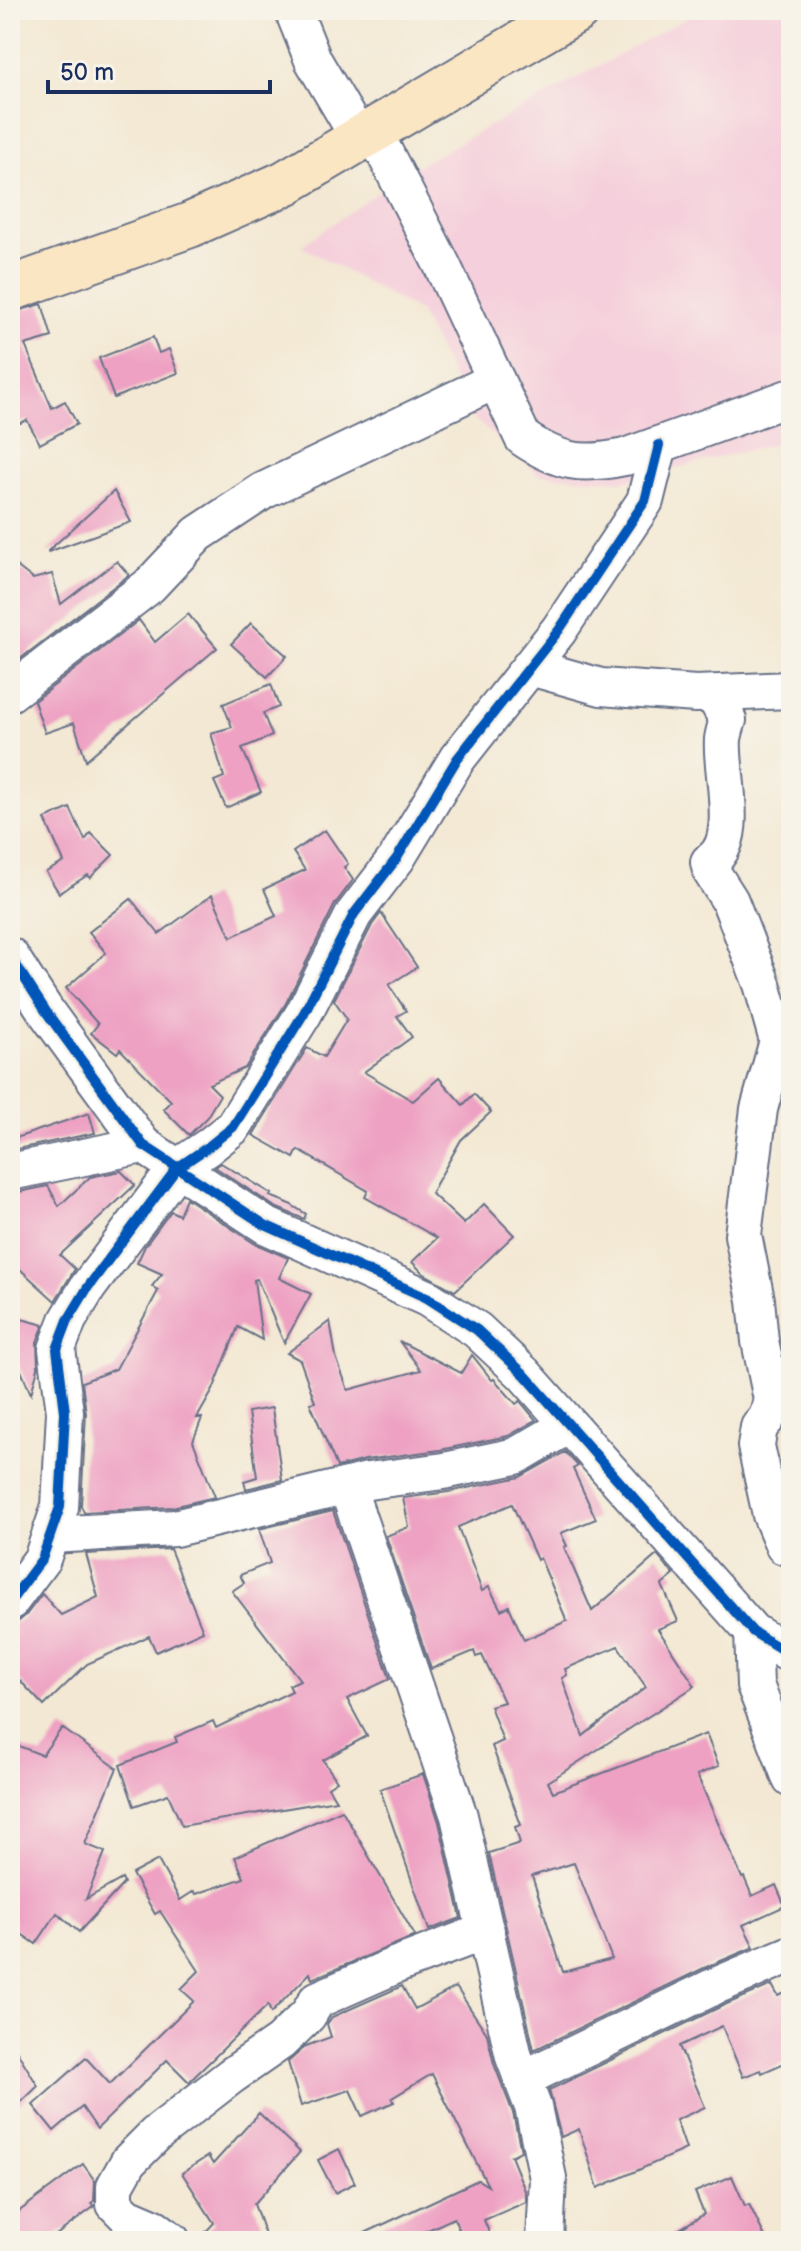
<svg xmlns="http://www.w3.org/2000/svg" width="801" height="2251" viewBox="0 0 801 2251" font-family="'Balsamiq Sans',sans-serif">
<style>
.built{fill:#f5cfdb}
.building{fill:#eea1c3;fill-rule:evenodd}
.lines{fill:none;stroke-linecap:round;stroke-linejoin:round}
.street-casing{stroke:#677087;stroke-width:40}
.secondary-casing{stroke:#677087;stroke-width:48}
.street{stroke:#fff;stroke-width:36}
.secondary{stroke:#fbe6c4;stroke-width:44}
.cycleway-casing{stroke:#f7f3e8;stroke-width:15}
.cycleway{stroke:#0057b8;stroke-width:10}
</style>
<rect width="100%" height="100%" fill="#f7f3e8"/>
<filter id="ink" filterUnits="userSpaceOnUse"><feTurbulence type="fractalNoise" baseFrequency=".0125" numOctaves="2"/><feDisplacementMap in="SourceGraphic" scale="16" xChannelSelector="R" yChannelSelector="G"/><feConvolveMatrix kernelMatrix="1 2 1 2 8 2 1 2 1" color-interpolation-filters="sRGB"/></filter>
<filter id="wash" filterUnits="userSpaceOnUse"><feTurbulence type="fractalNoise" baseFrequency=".006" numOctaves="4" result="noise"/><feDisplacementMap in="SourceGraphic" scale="32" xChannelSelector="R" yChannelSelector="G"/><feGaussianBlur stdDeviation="1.8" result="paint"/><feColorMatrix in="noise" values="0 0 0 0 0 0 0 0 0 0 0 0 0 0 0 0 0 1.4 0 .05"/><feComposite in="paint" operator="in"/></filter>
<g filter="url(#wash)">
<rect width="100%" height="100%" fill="#f3e8d3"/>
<path class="built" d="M701,10H791V440L622,481L539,475L473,418L419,311L301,246L408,171Z"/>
<g id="blocks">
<g class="building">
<path d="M42,304L52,337L25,345L52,408L65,401L77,424L40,444L27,420L18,424L10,405V313Z"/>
<path d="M153,337L159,353L169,349L178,373L114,398L99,358Z"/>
<path d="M114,491L131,522L48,552V551Z"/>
<path d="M10,561L33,579L52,574L61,604L117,561L129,575L20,659L19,656L10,661Z"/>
<path d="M188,614L217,648L86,760L74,723L45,733L34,701L139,620L155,642Z"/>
<path d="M251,623L287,656L267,677L231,644Z"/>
<path d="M271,684L279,707L263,713L272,736L242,748L261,792L226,808L214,781L224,777L211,733L232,727L223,704Z"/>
<path d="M70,808L85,840L91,833L113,855L90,878L88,875L59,893L46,872L64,862L45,819Z"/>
<path d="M325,830L348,864L344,867L353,880L335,904L286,1003L245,1068L209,1084L220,1095L207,1117L189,1135L163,1109L171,1101L120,1049L117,1053L91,1033L98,1024L66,988L106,953L89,932L131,899L159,934L212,895L231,937L276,916L264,889L305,870L293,852Z"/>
<path d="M381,913L417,967L389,985L406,1011L397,1016L412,1037L364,1072L413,1101L439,1078L463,1105L474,1094L491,1112L461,1140L431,1193L464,1224L484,1204L514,1235L455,1291L423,1273L412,1262L437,1238L365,1197L368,1191L298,1150L294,1158L253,1135L307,1048L324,1057L347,1019L334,1000L372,925Z"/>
<path d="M89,1113L95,1133L12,1150L10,1140Z"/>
<path d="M221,1163L272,1194L270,1196L288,1203L306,1214L304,1219L275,1207L215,1167Z"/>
<path d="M121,1171L135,1185L60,1255L75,1269L55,1301L10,1260V1197L19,1192L48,1186L59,1206L90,1177Z"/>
<path d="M186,1198L254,1243L288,1258L279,1278L311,1294L284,1343L257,1279L254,1280L262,1340L238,1327L213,1390L197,1418H202L193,1441L215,1497L172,1507L84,1512L81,1506L86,1413L82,1382L116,1369L158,1291L152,1286L162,1274L137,1263L145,1246L171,1211L179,1215Z"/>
<path d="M10,1316L44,1325L37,1342L38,1368L31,1394L10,1345Z"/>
<path d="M330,1321L336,1357L348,1390L421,1370L399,1341L461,1373L472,1355L492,1380L494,1379L516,1404L520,1401L536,1420L508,1436L440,1450L365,1460L337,1467L310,1403L315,1402L300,1360L287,1353Z"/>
<path d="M272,1408L282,1480L246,1489L244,1481L257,1477L248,1412Z"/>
<path d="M565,1452L578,1466L573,1469L596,1519L561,1533L567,1546L564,1547L592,1611L657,1555L674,1575L662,1585L678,1621L658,1629L695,1686L548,1782L553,1792L706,1734L719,1766L697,1775L742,1878L744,1877L752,1896L776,1885L785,1906L743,1925L754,1947L704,1968L534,2050L489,1853L520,1843L515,1827L521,1825L492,1746L503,1741L490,1706L504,1702L482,1655L476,1657L474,1651L431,1669L386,1536L409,1527L403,1498L448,1492L520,1477ZM512,1504L537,1560L540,1558L567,1621L524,1640L509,1606L501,1610L489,1587L482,1591L458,1527ZM618,1646L646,1687L583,1736L562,1678L567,1675L565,1669ZM574,1863L612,1959L563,1972L532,1876Z"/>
<path d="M333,1511L390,1679L347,1699L367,1736L323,1760L337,1781L328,1787L336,1800L182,1826L168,1794L134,1806L120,1765L177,1742L175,1737L213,1721L216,1728L292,1691L289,1685L300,1680L232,1591L244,1583L240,1575L270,1563L259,1529Z"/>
<path d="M170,1549L203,1631L156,1652L149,1636L87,1664L44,1706L10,1670V1623L19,1621L26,1615L42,1594L61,1615L98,1597L86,1554Z"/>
<path d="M62,1728L117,1768L85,1844L105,1852L86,1899L122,1879L124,1883L79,1932L57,1913L36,1944L10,1926V1760L16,1745L42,1755Z"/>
<path d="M423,1774L439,1822L461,1918L429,1930L380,1789Z"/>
<path d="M342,1810L415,1936L312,1979L310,1973L271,2013L268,2005L189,2082L167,2060L97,2129L82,2107L54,2131L33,2105L86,2058L110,2084L194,2001L181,1989L199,1971L160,1911L155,1914L132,1874L158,1860L180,1900L194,1891L196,1894L244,1878L235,1857Z"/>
<path d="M772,1985L778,1996L785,1993L791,2005V2060L762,2073L761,2070L743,2077L722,2026L679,2046L705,2107L676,2120L686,2149L598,2188L579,2129L561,2137L549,2090L722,2006Z"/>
<path d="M402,1986L415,2009L456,1987L487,2034L494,2064L513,2113L521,2151L511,2156L526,2193V2202L484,2220L489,2232L467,2241H463L454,2218L404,2241H348L478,2180L488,2186L432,2074L392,2098L394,2102L362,2116L350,2090L301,2106L288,2062L306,2046L331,2037L327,2024L332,2017Z"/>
<path d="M10,2040L38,2086L10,2113Z"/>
<path d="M259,2113L300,2152L254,2204L267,2241H197L214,2223L182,2173L208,2156L213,2164Z"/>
<path d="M339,2149L355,2183L335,2193L318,2160Z"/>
<path d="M83,2164L95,2181L94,2201L91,2203L95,2206L48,2241H20L10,2228V2218Z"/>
<path d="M732,2176L745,2206L749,2204L767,2241H660L704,2214L695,2192Z"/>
</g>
</g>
</g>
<g filter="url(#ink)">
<use href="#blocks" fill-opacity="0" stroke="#677087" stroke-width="2"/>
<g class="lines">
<defs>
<g id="street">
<path d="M293,10L313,60L359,138"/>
<path d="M373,130L442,265L523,438C560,463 582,466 625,457L791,397"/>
<path d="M530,667L601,687L696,694L791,690"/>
<path d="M10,693L149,586L198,534L263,491L496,380"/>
<path d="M713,694L728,720C726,726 724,733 723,739C720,771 743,842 709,862L711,871L730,901L762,984L778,1041L759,1109L743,1235L756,1300L760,1341L772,1399L767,1418L759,1427L756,1446L771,1515L784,1546L791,1545"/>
<path d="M10,956L47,1013L143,1145L265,1225L427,1298L477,1330L524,1374L753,1632L791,1655"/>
<path d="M10,1172L143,1145"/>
<path d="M347,1486L459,1816L514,2057L533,2107L548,2178L545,2241"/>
<path d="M51,1535L175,1528L368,1481L444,1471L516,1456L569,1425"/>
<path d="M10,1602L42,1559L60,1507L65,1412L57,1349L68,1320L88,1287L177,1168L208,1147L233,1127L304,1013L354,914L397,858L457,759L559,630L645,501L659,445"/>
<path d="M753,1632L755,1685L791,1779"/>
<path d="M523,2079L713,1987L791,1954"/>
<path d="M172,2241L155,2228L127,2216L115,2204V2186L129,2161L156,2134L231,2076L280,2042L308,2015L317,2000L394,1966L486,1931"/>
</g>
<path id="secondary" d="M10,289L190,225L285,183L577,10"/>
</defs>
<use href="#street" class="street-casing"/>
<use href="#secondary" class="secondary-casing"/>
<use href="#street" class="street"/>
<use href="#secondary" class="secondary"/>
<defs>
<g id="cycleway">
<path d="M10,956L47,1013L143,1145L265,1225L427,1298L477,1330L524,1374L753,1632L791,1655"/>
<path d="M10,1602L42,1559L60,1507L65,1412L57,1349L68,1320L88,1287L177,1168L208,1147L233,1127L304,1013L354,914L397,858L457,759L559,630L645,501L659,445"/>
</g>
</defs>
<use href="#cycleway" class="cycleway-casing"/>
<use href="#cycleway" class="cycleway"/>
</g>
</g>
<rect width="801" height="2251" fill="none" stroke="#f7f3e8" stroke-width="40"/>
<path d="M48 80v12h222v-12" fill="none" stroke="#1b2f5e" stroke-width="4"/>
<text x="60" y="80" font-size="24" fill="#1b2f5e" stroke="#f7f3e8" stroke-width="6" paint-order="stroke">50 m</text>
</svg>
